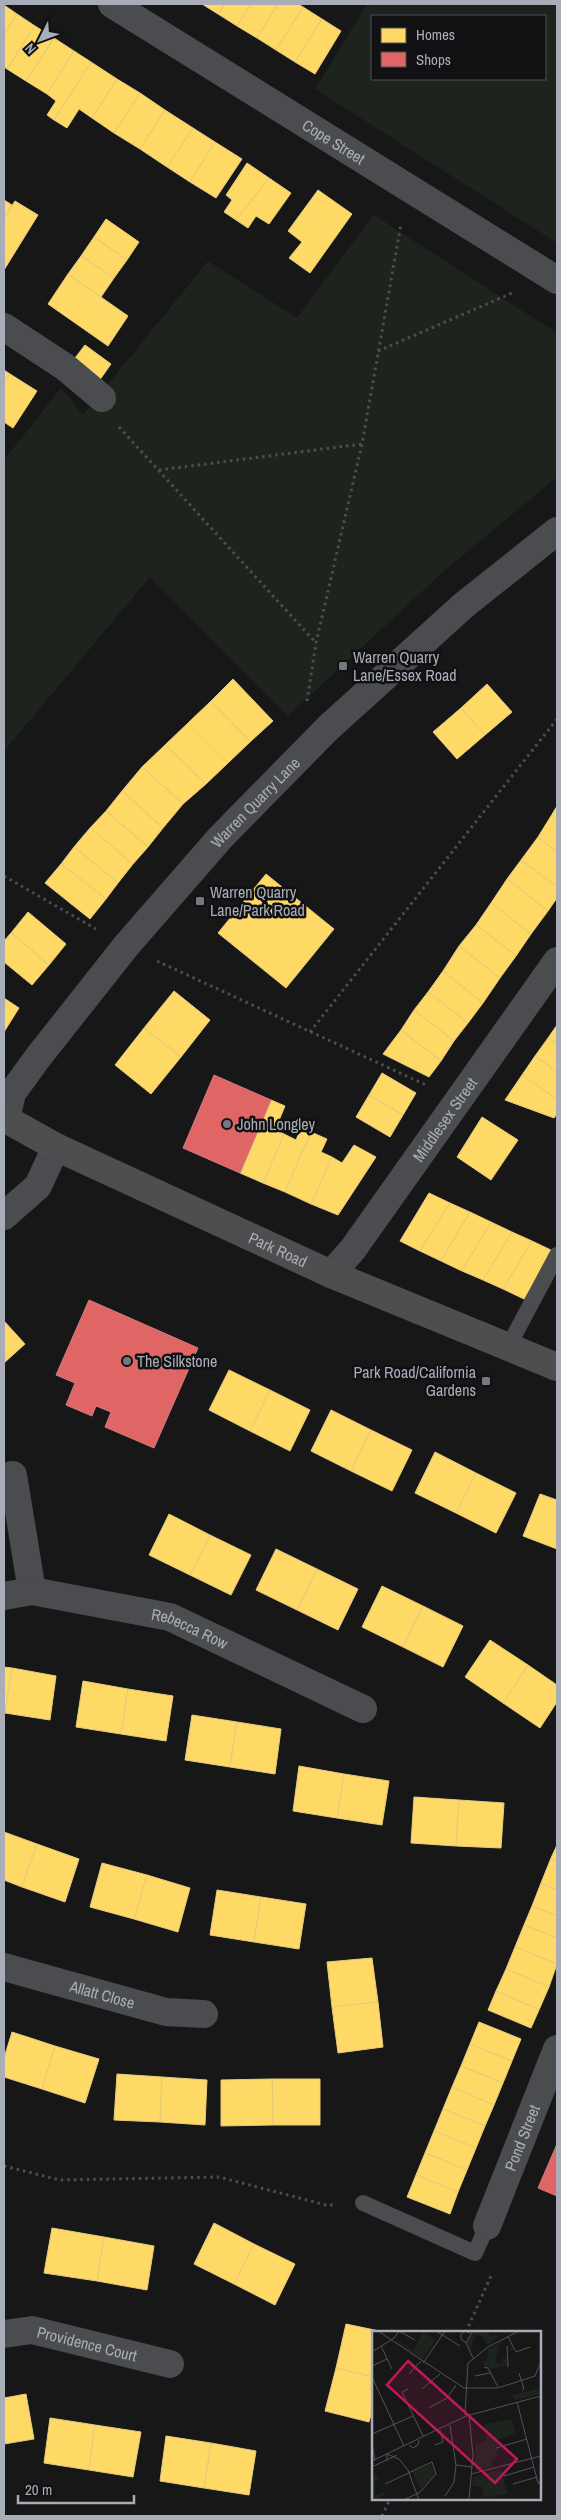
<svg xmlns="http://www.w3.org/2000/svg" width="561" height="2520" viewBox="0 0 561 2520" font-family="'Archivo Narrow',sans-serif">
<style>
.green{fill:#1d241e;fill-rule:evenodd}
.homes{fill:#ffd966;stroke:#e5cc7f}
.shops{fill:#e06666;stroke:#cf7b7f}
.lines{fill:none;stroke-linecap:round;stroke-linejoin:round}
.path{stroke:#4d4e52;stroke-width:3;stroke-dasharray:2.5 4;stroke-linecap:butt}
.lane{stroke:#4b4c50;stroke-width:16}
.street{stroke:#4b4c50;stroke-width:28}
.highway{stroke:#4e4e51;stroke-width:28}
.poi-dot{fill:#757880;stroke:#111113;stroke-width:2}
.labels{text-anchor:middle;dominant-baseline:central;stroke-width:5;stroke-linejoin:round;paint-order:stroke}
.street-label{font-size:16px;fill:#a8adb8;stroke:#111113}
.poi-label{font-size:16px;fill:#a8adb8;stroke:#111113;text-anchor:start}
.inset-road{fill:none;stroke:#515357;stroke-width:1}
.view{fill:#c2185b;fill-opacity:0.15;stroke:#c2185b;stroke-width:2.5}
.inset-edge{fill:none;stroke:#a8adb8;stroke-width:2.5}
</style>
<rect width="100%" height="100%" fill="#171717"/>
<g class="green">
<path d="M367,4H557V243L315,89ZM372,16H545V79H372Z"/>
<path d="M374,215L557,333V477L443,572L288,716L150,577L4,751V460L61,388L83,415L208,261L297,318Z"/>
</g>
<g class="homes">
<path d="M202,4H225L218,14Z"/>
<path d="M225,4H251L237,26L218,14Z"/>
<path d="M251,4H278L257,38L237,26Z"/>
<path d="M278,4H298L303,7L276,50L257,38Z"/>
<path d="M4,5L17,14L4,35Z"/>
<path d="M303,7L322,19L295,62L276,50Z"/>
<path d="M17,14L35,26L7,69L4,67V35Z"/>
<path d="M322,19L341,31L315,74L295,62Z"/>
<path d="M35,26L54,38L26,81L7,69Z"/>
<path d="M54,38L74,51L47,94L26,81Z"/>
<path d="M74,51L91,62L54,120L47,115L56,101L47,94Z"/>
<path d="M91,62L117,79L92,118L79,109L67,128L54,120Z"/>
<path d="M117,79L140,93L114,133L92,118Z"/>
<path d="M140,93L165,110L140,149L114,133Z"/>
<path d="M165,110L193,128L167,167L140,149Z"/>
<path d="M193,128L215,142L190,182L167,167Z"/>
<path d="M215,142L242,159L216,198L190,182Z"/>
<path d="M247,163L269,178L236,220L224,212L232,200L226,195Z"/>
<path d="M269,178L291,193L269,224L256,216L248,228L236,220Z"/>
<path d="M318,190L352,214L310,273L289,258L302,242L288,231Z"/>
<path d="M4,200L12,205L4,218Z"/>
<path d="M15,201L38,215L4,270V218Z"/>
<path d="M106,219L139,242L127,260L94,237Z"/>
<path d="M94,237L127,260L114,278L81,256Z"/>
<path d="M81,256L114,278L101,297L68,274Z"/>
<path d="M68,274L128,316L108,346L48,304Z"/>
<path d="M85,345L111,364L99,381L72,362Z"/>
<path d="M4,370L10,374L4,383Z"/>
<path d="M10,374L37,391L13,428L4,422V383Z"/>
<path d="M233,679L273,721L250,742L211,701Z"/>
<path d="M487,684L512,712L485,735L461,708Z"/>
<path d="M211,701L250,742L228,763L188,723Z"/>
<path d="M461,708L485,735L457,759L433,732Z"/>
<path d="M188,723L228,763L206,784L165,745Z"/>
<path d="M165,745L206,784L183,804L142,767Z"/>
<path d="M142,767L183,804L163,828L122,791Z"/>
<path d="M122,791L163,828L148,847L106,811Z"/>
<path d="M557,806V822L551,816Z"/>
<path d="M106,811L148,847L133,864L90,828Z"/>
<path d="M551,816L557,822V852L538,837Z"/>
<path d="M90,828L133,864L118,883L74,847Z"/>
<path d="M538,837L557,852V887L521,860Z"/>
<path d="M74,847L118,883L106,899L61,864Z"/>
<path d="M521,860L557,887V898L548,911L507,879Z"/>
<path d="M61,864L106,899L90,919L45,883Z"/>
<path d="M266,874L334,929L286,988L218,933Z"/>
<path d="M507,879L548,911L531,934L491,903Z"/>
<path d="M491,903L531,934L516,956L476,925Z"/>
<path d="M28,912L66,944L49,965L11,933Z"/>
<path d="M476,925L516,956L500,978L459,946Z"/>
<path d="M11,933L49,965L32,985L4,962V941Z"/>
<path d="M459,946L500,978L483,1003L443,971Z"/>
<path d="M443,971L483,1003L468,1023L428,992Z"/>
<path d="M174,991L210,1020L181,1057L144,1028Z"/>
<path d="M428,992L468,1023L454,1041L414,1010Z"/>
<path d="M4,998L19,1008L4,1032Z"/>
<path d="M414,1010L454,1041L441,1061L401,1030Z"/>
<path d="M557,1025V1044L548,1038Z"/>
<path d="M144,1028L181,1057L151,1094L115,1065Z"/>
<path d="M401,1030L441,1061L429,1077L383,1054Z"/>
<path d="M548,1038L557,1044V1072L535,1056Z"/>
<path d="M535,1056L557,1072V1099L522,1075Z"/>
<path d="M382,1073L416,1093L403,1115L369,1095Z"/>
<path d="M522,1075L557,1099V1114L554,1118L505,1100Z"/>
<path d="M369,1095L403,1115L390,1137L356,1117Z"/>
<path d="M271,1100L285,1106L275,1130L284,1134L263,1183L240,1173Z"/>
<path d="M482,1117L518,1140L491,1180L457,1157Z"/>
<path d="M301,1128L311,1132L285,1192L263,1183L284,1134L296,1140Z"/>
<path d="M311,1132L327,1139L321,1152L332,1157L311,1204L285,1192Z"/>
<path d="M354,1145L376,1157L338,1215L311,1204L332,1157L342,1163Z"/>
<path d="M429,1193L450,1203L420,1251L400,1241Z"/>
<path d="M450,1203L470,1212L441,1261L420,1251Z"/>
<path d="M470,1212L491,1222L462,1271L441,1261Z"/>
<path d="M491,1222L512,1232L483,1280L462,1271Z"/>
<path d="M512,1232L532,1241L503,1289L483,1280Z"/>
<path d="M532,1241L553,1251L524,1299L503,1289Z"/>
<path d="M4,1321L25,1344L4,1363Z"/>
<path d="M229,1370L270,1390L250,1431L209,1410Z"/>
<path d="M270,1390L310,1410L290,1451L250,1431Z"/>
<path d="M331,1410L371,1430L351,1471L311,1451Z"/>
<path d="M371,1430L412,1450L392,1491L351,1471Z"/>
<path d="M435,1452L476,1473L456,1513L415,1493Z"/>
<path d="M476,1473L516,1493L496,1533L456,1513Z"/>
<path d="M540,1494L557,1500V1549L523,1536Z"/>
<path d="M169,1514L210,1535L190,1575L149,1555Z"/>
<path d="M210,1535L251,1555L231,1595L190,1575Z"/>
<path d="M276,1549L317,1569L297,1610L256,1590Z"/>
<path d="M317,1569L358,1589L338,1630L297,1610Z"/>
<path d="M382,1586L423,1606L403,1647L362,1627Z"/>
<path d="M423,1606L463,1626L443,1667L403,1647Z"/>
<path d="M490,1640L528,1665L503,1703L465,1677Z"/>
<path d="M528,1665L557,1685V1702L540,1728L503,1703Z"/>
<path d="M4,1667L12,1668L5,1713H4Z"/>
<path d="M12,1668L56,1676L50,1720L5,1713Z"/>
<path d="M83,1681L128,1689L121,1734L76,1727Z"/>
<path d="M128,1689L173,1696L166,1741L121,1734Z"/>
<path d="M192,1715L237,1722L230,1767L185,1760Z"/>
<path d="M237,1722L281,1729L275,1774L230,1767Z"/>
<path d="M299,1766L344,1774L337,1818L293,1811Z"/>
<path d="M344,1774L389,1781L382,1825L337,1818Z"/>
<path d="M414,1797L459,1800L456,1846L411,1843Z"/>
<path d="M459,1800L504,1803L501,1848L456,1846Z"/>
<path d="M4,1832L37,1844L22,1887L4,1880Z"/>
<path d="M37,1844L79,1859L65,1902L22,1887Z"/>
<path d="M557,1845V1861L551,1858Z"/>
<path d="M551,1858L557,1861V1890L541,1883Z"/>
<path d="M102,1863L147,1875L134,1919L90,1907Z"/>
<path d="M147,1875L190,1888L178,1932L134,1919Z"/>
<path d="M541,1883L557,1890V1916L532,1906Z"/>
<path d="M217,1890L261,1897L254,1942L210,1935Z"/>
<path d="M261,1897L306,1904L299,1949L254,1942Z"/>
<path d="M532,1906L557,1916V1938L524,1925Z"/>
<path d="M524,1925L557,1938V1964L515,1947Z"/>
<path d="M515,1947L557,1964L549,1987L506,1969Z"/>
<path d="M372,1958L378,2002L332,2007L327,1962Z"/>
<path d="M506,1969L549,1987L539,2010L496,1991Z"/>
<path d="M496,1991L539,2010L531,2028L488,2010Z"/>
<path d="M378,2002L383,2047L338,2053L332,2007Z"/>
<path d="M479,2022L521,2039L512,2061L470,2044Z"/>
<path d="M12,2032L55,2046L42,2089L4,2077V2058Z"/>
<path d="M470,2044L512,2061L503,2083L461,2066Z"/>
<path d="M55,2046L99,2059L85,2103L42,2089Z"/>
<path d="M461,2066L503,2083L494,2105L452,2087Z"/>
<path d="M117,2074L162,2077L160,2122L114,2120Z"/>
<path d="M162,2077L207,2080L205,2125L160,2122Z"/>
<path d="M272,2079H320V2125H273Z"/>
<path d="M272,2079L273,2125L221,2126V2080Z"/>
<path d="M452,2087L494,2105L485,2126L443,2109Z"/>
<path d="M443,2109L485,2126L476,2148L434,2131Z"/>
<path d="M434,2131L476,2148L467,2170L425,2153Z"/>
<path d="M425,2153L467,2170L458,2192L416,2175Z"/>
<path d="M416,2175L458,2192L450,2214L407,2197Z"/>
<path d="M214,2223L254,2244L234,2284L194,2264Z"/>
<path d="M52,2228L104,2237L97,2281L44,2273Z"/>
<path d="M104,2237L154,2246L147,2290L97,2281Z"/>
<path d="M254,2244L295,2264L275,2305L234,2284Z"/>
<path d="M346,2324L384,2332H374V2377L336,2368Z"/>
<path d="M336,2368L374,2377V2404L369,2422L325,2411Z"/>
<path d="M26,2394L34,2439L4,2444V2398Z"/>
<path d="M50,2418L95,2425L89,2470L44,2463Z"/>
<path d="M95,2425L141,2432L133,2477L89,2470Z"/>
<path d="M166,2436L211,2443L204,2488L160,2481Z"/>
<path d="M211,2443L256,2451L249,2495L204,2488Z"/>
</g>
<g class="shops">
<path d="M214,1075L271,1100L240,1173L183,1148Z"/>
<path d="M89,1300L198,1348L154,1448L105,1427L111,1412L96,1406L92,1416L66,1405L75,1383L56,1375Z"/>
<path d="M557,2144V2196L538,2188Z"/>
</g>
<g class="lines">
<g class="path">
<path d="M378,351L512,293"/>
<path d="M119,427L315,642"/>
<path d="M159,470L362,444"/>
<path d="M307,701L316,643L362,444L401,224"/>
<path d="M4,876L96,929"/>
<path d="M157,961L426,1085"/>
<path d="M310,1032L557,719"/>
<path d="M4,2166L60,2180L219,2177L326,2205H335"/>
<path d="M466,2332L491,2276"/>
<path d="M382,2516L390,2499"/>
</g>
<g class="lane">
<path d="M508,1347L557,1255"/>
<path d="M363,2203L475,2253L487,2226"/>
</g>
<g class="street">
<path id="s1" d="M112,4L557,280"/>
<path d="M4,327L65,367L102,398"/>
<path id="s2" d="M6,1119L12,1093L39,1056L126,946L220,838L328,728L464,605L557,531"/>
<path d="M4,1216L38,1186L56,1147"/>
<path id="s3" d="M331,1274L353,1249L557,961"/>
<path d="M4,1477L13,1475L32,1591"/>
<path id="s4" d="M4,1596L32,1591L170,1617L363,1709"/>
<path id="s5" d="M4,1967L166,2012L204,2014"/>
<path id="s6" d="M487,2226L557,2049"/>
<path id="s7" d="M4,2334L32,2330L170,2364"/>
</g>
<path class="highway" id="s8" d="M4,1118L56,1147L331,1274L557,1367"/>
</g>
<g class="poi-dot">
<rect x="338" y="661" width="10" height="10" rx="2.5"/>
<rect x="195" y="896" width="10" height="10" rx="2.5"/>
<circle cx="227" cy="1124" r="5"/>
<circle cx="127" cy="1361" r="5"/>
<rect x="481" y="1376" width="10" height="10" rx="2.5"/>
</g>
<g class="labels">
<g class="street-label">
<text stroke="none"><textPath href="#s1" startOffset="261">Cope Street</textPath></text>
<text stroke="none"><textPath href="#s2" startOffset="406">Warren Quarry Lane</textPath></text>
<text stroke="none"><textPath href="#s3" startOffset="192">Middlesex Street</textPath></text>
<text stroke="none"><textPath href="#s8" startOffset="304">Park Road</textPath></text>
<text stroke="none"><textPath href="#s4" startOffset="191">Rebecca Row</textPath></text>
<text stroke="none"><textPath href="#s5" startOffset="102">Allatt Close</textPath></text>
<text stroke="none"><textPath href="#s6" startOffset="95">Pond Street</textPath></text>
<text stroke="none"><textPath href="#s7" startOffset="85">Providence Court</textPath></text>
</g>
<g class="poi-label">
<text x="353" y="657">Warren Quarry<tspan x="353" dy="18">Lane/Essex Road</tspan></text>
<text x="210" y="892">Warren Quarry<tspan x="210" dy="18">Lane/Park Road</tspan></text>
<text x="237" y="1124">John Longley</text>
<text x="137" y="1361">The Silkstone</text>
<text x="476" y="1372" text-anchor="end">Park Road/California<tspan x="476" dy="18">Gardens</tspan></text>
</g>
</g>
<g transform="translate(372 2331)">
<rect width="169" height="169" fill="#171717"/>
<path d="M103,0L116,1L118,5L125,3L126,6L116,14L110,5L103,4L99,18H96L95,11ZM29,2L25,9L41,19L51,2L64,9L50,28L25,11V7ZM134,9L141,18L140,21L135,10L127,13L123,32L130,33L131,27H134L135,34L119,38L111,33V30H115L116,18ZM169,57V63L142,69L140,64ZM140,88L144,103L125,109L126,126L120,128L121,135L103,140V112L114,111L113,93ZM59,133L63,143L48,158L41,141ZM129,138L136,163L99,169L111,166V156L100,155L101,146ZM3,143L7,149L3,151V164L12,161L13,164L0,169V144Z" fill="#1d241e"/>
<path class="inset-road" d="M6,0L92,57H126L163,45L168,33M27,0L43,9M64,0L88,15M136,6L144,21L158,16M94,12L89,8V3L93,0L98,2M9,15L20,38M135,15L136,36M0,21L22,7L27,0M101,27L94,12L101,0M51,32L73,0M0,35L15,28M112,36L116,37L126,56M147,42L152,58L150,60M37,43L49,30M103,45L118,42M0,46L32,115M36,58L30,61L51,105M50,58L68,43M145,71L166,152H169M57,77L75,67L84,54M93,84L96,32L116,16L147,0M97,84L101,124L97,169M0,103L41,85M0,113L3,129M37,114L41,117L46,114L47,109M63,114L71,111L68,99M124,117L155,108M0,130L94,85L169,65M15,130V123L27,128L36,139L47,169M84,134L100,136M2,135L25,124M99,143L169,125M132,145L162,136M13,153L60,131L64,143L47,162L31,169M141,153L165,146M73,165L82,151L84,134L78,94"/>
<path class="view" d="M36,30L145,128L123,152L15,54Z"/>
<rect width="169" height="169" class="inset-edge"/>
</g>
<rect width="561" height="2520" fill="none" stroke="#a8adb8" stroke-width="10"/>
<rect x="371" y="15" width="175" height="65" fill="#111113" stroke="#4d4f55"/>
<rect x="381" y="28" width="25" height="15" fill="#ffd966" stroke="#4d4f55"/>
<text x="416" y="40" font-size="15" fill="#a8adb8">Homes</text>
<rect x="381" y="52" width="25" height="15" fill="#e06666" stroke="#4d4f55"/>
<text x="416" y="65" font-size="15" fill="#a8adb8">Shops</text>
<g transform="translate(40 40) rotate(228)" stroke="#111113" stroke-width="4" paint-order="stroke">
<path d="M0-4L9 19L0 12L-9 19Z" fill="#a8adb8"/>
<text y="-8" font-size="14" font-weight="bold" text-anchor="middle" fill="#a8adb8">N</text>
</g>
<path d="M18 2495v8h116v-8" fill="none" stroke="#a8adb8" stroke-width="2.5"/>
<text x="25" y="2495" font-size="15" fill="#a8adb8" stroke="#111113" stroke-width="4" paint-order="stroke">20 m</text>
</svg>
